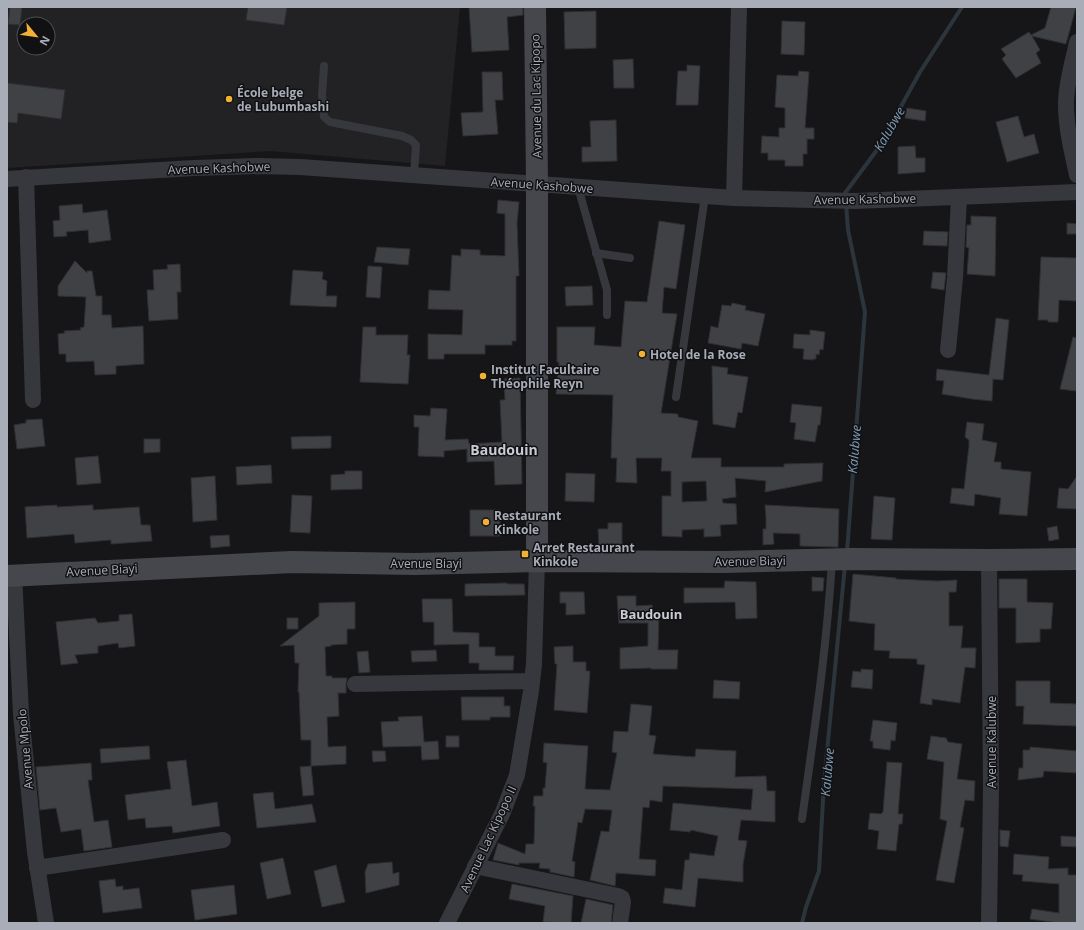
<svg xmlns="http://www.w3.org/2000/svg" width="1084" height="930" viewBox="0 0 1084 930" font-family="'Open Sans',sans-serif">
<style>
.built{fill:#222225;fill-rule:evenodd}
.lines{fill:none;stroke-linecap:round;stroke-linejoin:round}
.stream{stroke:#2c353c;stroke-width:4}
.building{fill:#404145;stroke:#303034;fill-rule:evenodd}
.lane{stroke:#37383d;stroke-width:8}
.street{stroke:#37383d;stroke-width:16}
.secondary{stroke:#45474d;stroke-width:22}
.poi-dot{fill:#f2b134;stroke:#111113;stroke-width:1.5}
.labels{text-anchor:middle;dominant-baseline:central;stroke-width:3;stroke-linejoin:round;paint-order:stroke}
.poi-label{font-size:12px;font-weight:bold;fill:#a8adb8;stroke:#111113;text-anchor:start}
.street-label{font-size:12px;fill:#a8adb8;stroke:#111113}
.water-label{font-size:13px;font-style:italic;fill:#7f9bb3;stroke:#111113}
.neighbourhood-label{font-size:13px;font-weight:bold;fill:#c9ccd4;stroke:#111113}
.quarter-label{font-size:14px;font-weight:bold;fill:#c9ccd4;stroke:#111113}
</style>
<rect width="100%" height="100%" fill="#161618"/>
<path class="built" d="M7,7H460L445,166L270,151L7,168ZM24,24H48V48H24Z"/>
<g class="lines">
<g class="stream">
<path d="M846,197L845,193L877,150L920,72L962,7"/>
<path d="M846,203L848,230L865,312L847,552"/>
<path d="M802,923L806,907L819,871L824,783L845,565"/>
</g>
</g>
<g class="building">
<path d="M10,7H22L20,25L8,24Z"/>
<path d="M248,7H287L284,25L246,20Z"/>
<path d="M469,7H523V15L507,17L509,50L472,52Z"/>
<path d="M1051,7H1076L1066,44L1032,36L1040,50L1036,53L1041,63L1016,78L1002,59L1006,55L1001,49L1029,32L1031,35L1045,28Z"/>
<path d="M596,11V48L565,49L564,12Z"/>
<path d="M782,21L805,22L804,55L781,54Z"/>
<path d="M633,59L634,88H614L613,60Z"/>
<path d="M687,65L700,66L698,105H676L678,71H687Z"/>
<path d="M799,71L809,72L805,128H814V139H807V154H803V166H785V160H768V153H761L762,136L779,137V128H785V108L775,107L777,75L798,76Z"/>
<path d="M482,72H502L503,100H495L498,134L463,136L461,113L483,112Z"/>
<path d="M7,83L65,90L61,119L18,113L17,123L7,122Z"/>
<path d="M907,108L926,111L925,121L905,118Z"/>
<path d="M1018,116L1024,137L1034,134L1039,153L1007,162L996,122Z"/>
<path d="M616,120L617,161L582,162V147H591L590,121Z"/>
<path d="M915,146L916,158H925V172L898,174V147Z"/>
<path d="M498,200L519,202L517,223L519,276H516V341H512V345H485V354H444V359H428V334L462,335L463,310L428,309L429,290L450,291L452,255L461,256V249L480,250V255L505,256V214L497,213Z"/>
<path d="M82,204L83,213L107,210L111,240L89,243L88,230L66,232L67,236L54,237L53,221L60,220L59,206Z"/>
<path d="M971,216L996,217L995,276L967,274L969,248L966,247L967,225H971Z"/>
<path d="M659,221L685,225L676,289L664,287L662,313L677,314L661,413L678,414V417L698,421L691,458H721V467H784V464L823,463L822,481L765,492L766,481L735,478L736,497L722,499L723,503L736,504L737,524L720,525L721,536L704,537V529L682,530V537L662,536V496H671V471H661L662,458H636L637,483L616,482L617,458H611L613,395L556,394L559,362H557V327H595L594,345L621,347L625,301L647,302ZM706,481L707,501L682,502V482Z"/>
<path d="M1067,223L1077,224V234H1067Z"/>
<path d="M924,231L948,232L947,246L923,245Z"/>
<path d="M377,247L410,249L408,265L374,262Z"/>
<path d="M1041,257L1077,258V301L1059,300L1058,322H1048V320H1038Z"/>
<path d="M75,261L87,273V271H92L96,296H102V315H111L112,328L143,326L144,364L116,366V374L95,375L94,361L66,362V354H59L58,334L65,333L64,331L81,330L80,328L84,327L86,297L58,296V286Z"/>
<path d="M180,264L181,292H177L178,319L149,321L147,290H154L153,270L168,269L167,265Z"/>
<path d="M368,266L382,267L380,298L366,297Z"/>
<path d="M293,270L323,272L322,279L327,281L326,296H337L336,307L290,305Z"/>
<path d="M933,272L946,273L944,290L931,288Z"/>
<path d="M592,286L593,305L566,306L565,287Z"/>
<path d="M732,303L746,306L745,310L765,314L758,346L742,343L741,349L708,343L711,326L718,328L722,305L731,306Z"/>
<path d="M996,318L1009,320L1003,380L993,379L992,401L972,399L942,394L944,381L936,380L937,369L989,375Z"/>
<path d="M363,327H376V335H408L407,355H410L408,384L360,382Z"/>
<path d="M810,330L825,332L823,350L820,349L819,355L816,354V359H813V360L803,359L804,349L793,348L794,334L810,335Z"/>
<path d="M1073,337L1077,338V382L1076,391L1060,389Z"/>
<path d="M712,366L728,368L727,374L748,377L742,413L738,412L735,428L713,424Z"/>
<path d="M520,378L522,484L495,485L494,461L467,462V449L444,451V457L418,456L419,427H414V415L430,416L431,408L447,409L445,440L468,439L469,444L502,442L500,400H505L504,379Z"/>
<path d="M792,404L822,407L820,425H818L815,442L794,439L796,423L790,422Z"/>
<path d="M42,419L45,446L17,449L14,425L26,423V420Z"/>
<path d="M967,422L984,424L982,440L997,443L994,462H1001V469L1031,472L1027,516L999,514L1001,498L975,494L974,506L950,503L952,488L964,489L969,446V440L965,437Z"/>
<path d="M331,436V448L292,449L291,437Z"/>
<path d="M144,439H160V452L144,453Z"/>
<path d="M98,456L101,483L77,485L75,458Z"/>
<path d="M271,465L272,483L237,485L236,467Z"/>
<path d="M345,471H362V489L331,490V475L345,474Z"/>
<path d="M566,473L595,474L594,502L565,501Z"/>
<path d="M215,476L217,520L193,522L191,478Z"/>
<path d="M1077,476V509L1057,508L1059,488L1068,489Z"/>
<path d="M292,495L312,496L310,533L290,532Z"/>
<path d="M874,496L895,498L892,540L871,539Z"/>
<path d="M57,505V507L93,505V510L139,507L141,525H150L152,541L111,544V540L75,543L74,534L27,538L25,507Z"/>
<path d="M765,505L839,509L838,547L800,546V534L773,533L774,544L763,545V529H766V517Z"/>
<rect x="470" y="510" width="30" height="26"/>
<path d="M608,523H622V545L599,546L598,529H608Z"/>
<path d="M1057,526L1059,539L1049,541L1047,528Z"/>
<path d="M229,535L230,546L211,548L210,536Z"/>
<path d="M853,574L896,578V579L937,581L957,580L956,592H949V626H963L961,648H976L975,668L965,667L960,703L932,699V705L920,703L925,665L917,664V659L889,658L890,651L874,650L875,624L849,621Z"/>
<path d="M812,577L824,578L823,591H812Z"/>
<path d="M999,579H1027V602L1053,603L1051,629H1040V642L1016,643V608H999Z"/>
<path d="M725,581L756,582L757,618L736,619L735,602L684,603V588H724Z"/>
<path d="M507,583V584H524L525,595L465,596V584Z"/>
<path d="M560,592H584L585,614L566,615V603H560Z"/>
<path d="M617,596H636V606L652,605L653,612L659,611L658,650H678L677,669H651V668L620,669V648L648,646V623H619Z"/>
<path d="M422,599H452L453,632L479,633V647H495V656H514L513,670H479V663H469V644L434,645V622H423Z"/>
<path d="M355,602V629H347V644L331,645V646L325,647L326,676H332V678H347L346,684V693H338L339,716L327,717L328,747L346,746V764L311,766V740H301L299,692H298L299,663H295L294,645L280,646L319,616V603Z"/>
<path d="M132,614L135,646L119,648L118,643L98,646V653L75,655L78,663L61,665L56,622L95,618L98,623L119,621V615Z"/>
<rect x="287" y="618" width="11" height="11"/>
<path d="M573,646V662H586V671H590L587,713L554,710L557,664H555L554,647Z"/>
<path d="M436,650L437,661L412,662L411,651Z"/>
<path d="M368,651L370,672L359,673L357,652Z"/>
<path d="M861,669L873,670L872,689L851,687L853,671L861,672Z"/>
<path d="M714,680L740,682L739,699L713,698Z"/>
<path d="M1016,681H1050V703L1077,704V726L1023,724L1024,706H1016Z"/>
<path d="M461,697H504V706H510V717H490V720H462Z"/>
<path d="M631,704L652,706L649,735L656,736L653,754L695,757L696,749L736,751L735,777L766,776L767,791H775V822L741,820L738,840L747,841L743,864V882L698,878L695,907L663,903L665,888L682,890L685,860H689L690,853L714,856L718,836L691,830L690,832L670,830L673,803L751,810L753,789L663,786L662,802L650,800L649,808L643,807L639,859L656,860L655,876L616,873L615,886L590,880L601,831L609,832L612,810L585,809L582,823L578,822L572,861L575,862L574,877L550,872V869L539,868L540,863H519V865L493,860L498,843L525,854L526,844H534L535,806H533L534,796H543V788H545L547,763L543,762L544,743L588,746L585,789L610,790L617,753L612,752L614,731L628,732Z"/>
<path d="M422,716L424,742L438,741L439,759L422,760L421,746L383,747L381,722L399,721L398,717Z"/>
<path d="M873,720L897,723L895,741L891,740L890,750L873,748V741H870Z"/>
<rect x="446" y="736" width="13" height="11"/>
<path d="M931,736L946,738L948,742L962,744L957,779L975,781L974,801L965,800L960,827L964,828L954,883L936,880L947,821L940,819L944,762L927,759Z"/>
<path d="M149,746L150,759L101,763L100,749Z"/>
<path d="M1030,747L1077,751V773L1044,771L1043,777L1018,780L1019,768H1023V750H1030Z"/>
<path d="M372,751H385L386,761L373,762Z"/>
<path d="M186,760L192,806L217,802L220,826L173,833L172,826L146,828L145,818L128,820L125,795L171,789L167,762Z"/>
<path d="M887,762L902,763L898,814H903L902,824H899L896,851L877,849L879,831L868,829L870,813L881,814L883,812Z"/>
<path d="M91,763L92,780H88L94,822L108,820L112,847L84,851L81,829L61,832L56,808L40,810L36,767Z"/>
<path d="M311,766L314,795L303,796L300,767Z"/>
<path d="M273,792L275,809L312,804L316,822L257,828L253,794Z"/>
<path d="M1000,830L1010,831L1008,847L1000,846Z"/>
<path d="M1061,836L1077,837V847L1061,846Z"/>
<path d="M1014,854L1049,857L1048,869L1068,868V875H1077V923H1059L1030,919L1032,909L1059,913V884L1022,881L1023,875L1013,874Z"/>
<path d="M283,858L291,894L267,899L260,863Z"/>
<path d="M392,862L393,874L399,872V885L366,893L365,872L368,864Z"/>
<path d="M336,865L345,902L322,907L314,871Z"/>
<path d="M115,879L116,887L123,886V890L139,888L142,908L103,913L99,881Z"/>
<path d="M512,884L573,896L571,923L543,922L545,906L509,899Z"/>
<path d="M234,885L237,914L195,920L191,890Z"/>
<path d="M586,899L613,905L611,923H581Z"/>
</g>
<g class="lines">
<g class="lane">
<path d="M324,66L322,95L324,117L330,122L402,136L411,140L416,145L414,175"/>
<path d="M578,187L607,290V315"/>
<path d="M596,253L630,258"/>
<path d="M676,397L705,196"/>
<path d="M802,819C814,733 827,647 832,560"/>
</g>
<g class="street">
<path d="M1077,42C1073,62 1066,83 1066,104C1066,128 1072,152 1077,175"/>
<path d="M26,177L33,400"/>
<path d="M7,179L194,168L258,166L300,167L734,198L855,201L1077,192"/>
<path d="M734,198L739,7"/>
<path d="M948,350L955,278L959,197"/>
<path d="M14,575L21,714L35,852L46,923"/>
<path d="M355,684L532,681"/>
<path d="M475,866L618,896L622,898L623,902L620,923"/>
<path d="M37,868L223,840"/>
<path d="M447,923L503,812L517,775L531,691L534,664L537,561"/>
<path d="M989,923L991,788L989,560"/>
</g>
<g class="secondary">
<path d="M535,7L537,184V561"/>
<path d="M7,576L292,562L415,564L537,561L724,562L853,559L989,560L1077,559"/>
</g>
</g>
<g class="poi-dot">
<circle cx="229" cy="99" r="4"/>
<circle cx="642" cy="354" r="4"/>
<circle cx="483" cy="376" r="4"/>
<circle cx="486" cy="522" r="4"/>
<rect x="521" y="550" width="8" height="8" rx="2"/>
</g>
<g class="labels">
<g class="poi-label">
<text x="237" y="92">École belge<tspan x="237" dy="14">de Lubumbashi</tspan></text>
<text x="650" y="354">Hotel de la Rose</text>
<text x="491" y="369">Institut Facultaire<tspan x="491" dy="14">Théophile Reyn</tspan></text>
<text x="494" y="515">Restaurant<tspan x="494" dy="14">Kinkole</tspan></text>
<text x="533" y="547">Arret Restaurant<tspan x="533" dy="14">Kinkole</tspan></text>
</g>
<g class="street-label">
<text transform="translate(536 96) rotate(-91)">Avenue du Lac Kipopo</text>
<text transform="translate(219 168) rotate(-2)">Avenue Kashobwe</text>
<text transform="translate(542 185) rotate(4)">Avenue Kashobwe</text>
<text transform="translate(865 199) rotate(-1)">Avenue Kashobwe</text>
<text transform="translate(750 561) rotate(-1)">Avenue Biayi</text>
<text x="426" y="563">Avenue Biayi</text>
<text transform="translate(102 570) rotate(-3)">Avenue Biayi</text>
<text transform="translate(991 742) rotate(-90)">Avenue Kalubwe</text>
<text transform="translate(25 749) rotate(-95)">Avenue Mpolo</text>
<text transform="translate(488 839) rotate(-65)">Avenue Lac Kipopo II</text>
</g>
<g class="water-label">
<text transform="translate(889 129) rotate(-60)">Kalubwe</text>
<text transform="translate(854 449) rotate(-85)">Kalubwe</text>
<text transform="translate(827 772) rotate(-85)">Kalubwe</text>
</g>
<g class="neighbourhood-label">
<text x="651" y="614">Baudouin</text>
</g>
<g class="quarter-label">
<text x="504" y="449">Baudouin</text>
</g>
</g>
<rect width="1084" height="930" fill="none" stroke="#a8adb8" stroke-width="16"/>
<g transform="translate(36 36) rotate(119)"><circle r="19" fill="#111113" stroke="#4d4f55"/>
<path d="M0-3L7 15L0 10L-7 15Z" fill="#f2b134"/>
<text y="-6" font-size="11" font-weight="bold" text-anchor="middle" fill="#a8adb8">N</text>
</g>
</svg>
